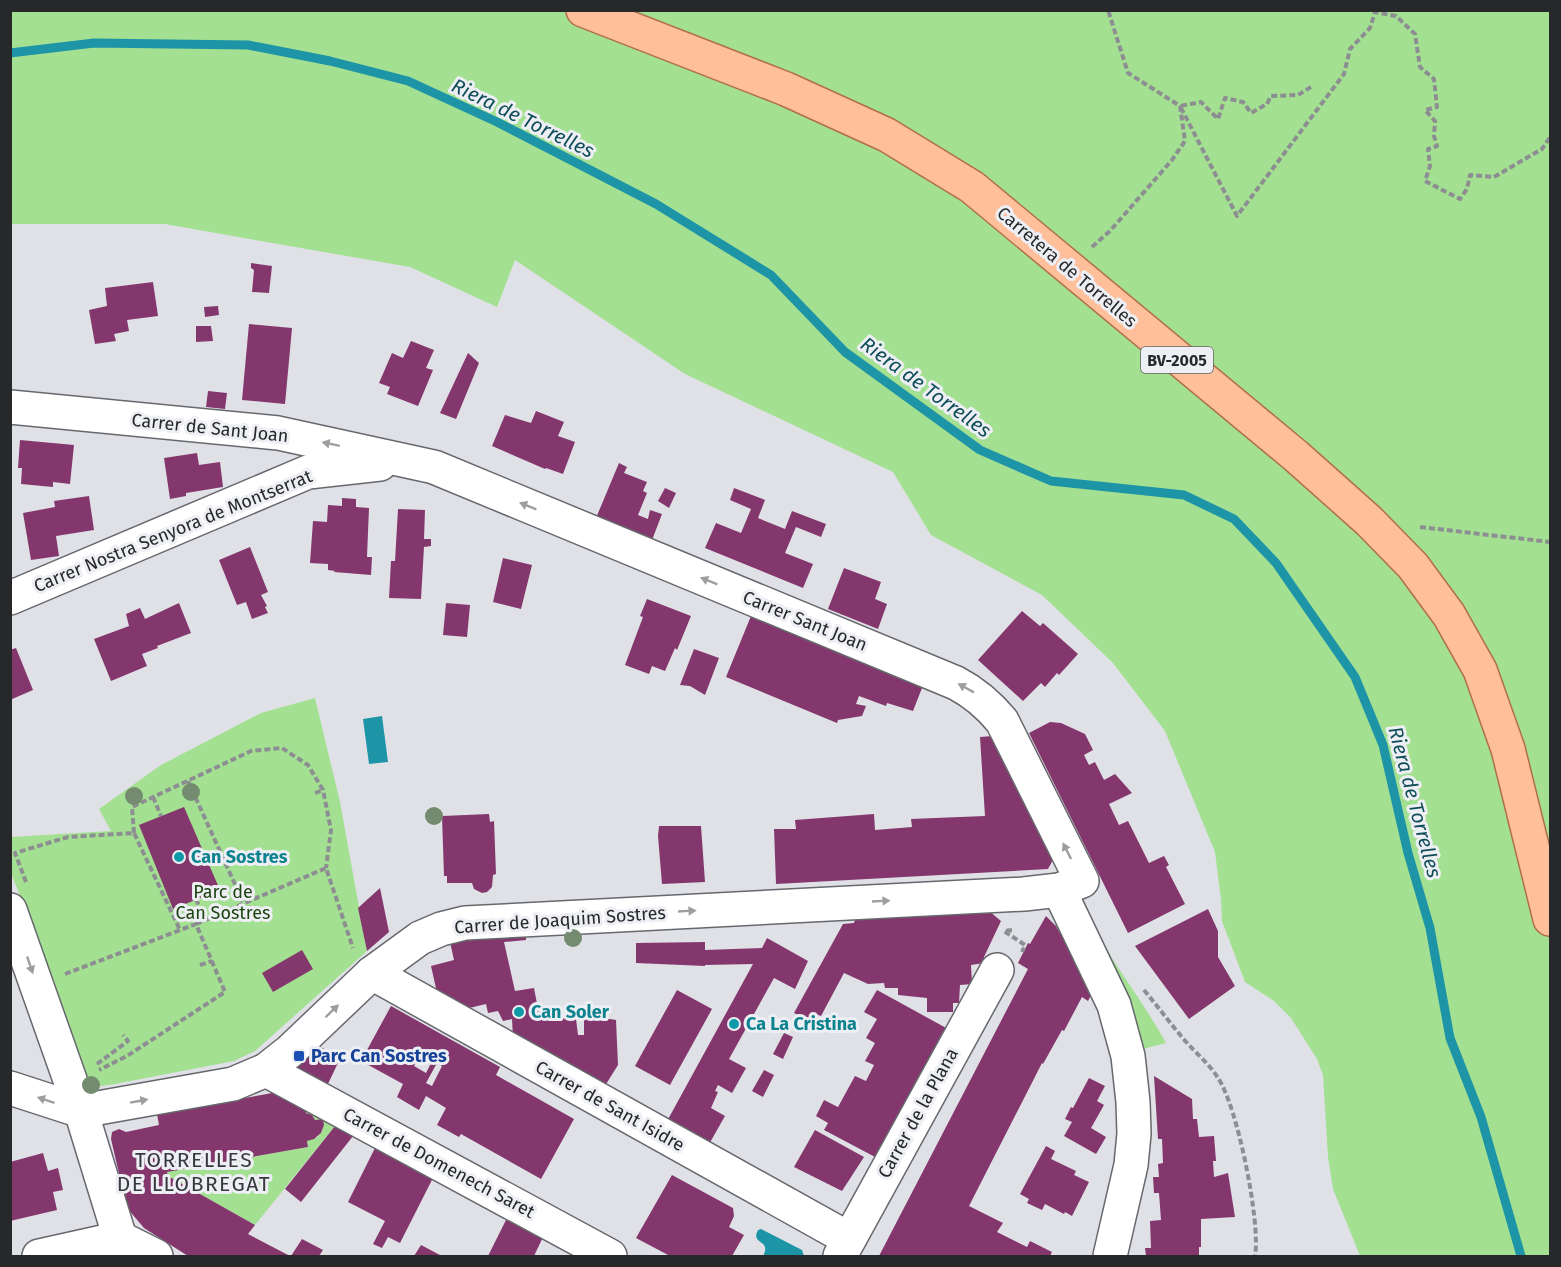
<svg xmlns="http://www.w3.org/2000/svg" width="1561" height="1267" viewBox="0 0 1561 1267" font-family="'Fira Sans',sans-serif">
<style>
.green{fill:#a3e091}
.water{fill:#1e94a7}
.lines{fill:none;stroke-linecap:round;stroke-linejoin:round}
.stream{stroke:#1e94a7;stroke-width:9}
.building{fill:#84376d;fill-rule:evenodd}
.street-casing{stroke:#67686d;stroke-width:36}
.primary-casing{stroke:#b26f47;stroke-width:36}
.path{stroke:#8d8e92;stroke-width:4;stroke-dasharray:6 3;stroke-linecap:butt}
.street{stroke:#fff;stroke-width:33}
.primary{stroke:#febf9a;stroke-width:33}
.tree{fill:#748b70}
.oneway{fill:#9e9e9f}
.culture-dot{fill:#0f9aa8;stroke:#eeeff4;stroke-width:2}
.transit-dot{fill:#1a4fb4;stroke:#eeeff4;stroke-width:2}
.labels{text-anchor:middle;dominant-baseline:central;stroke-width:6;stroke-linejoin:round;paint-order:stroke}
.shield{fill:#eeeff4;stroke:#636467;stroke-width:1.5}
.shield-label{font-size:16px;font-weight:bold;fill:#27282a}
.street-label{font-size:18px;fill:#27282a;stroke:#eeeff4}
.culture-label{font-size:18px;font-weight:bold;fill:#0d838f;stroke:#eeeff4;text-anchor:start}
.park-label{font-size:18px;fill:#1c440e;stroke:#eeeff4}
.transit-label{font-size:18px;font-weight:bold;fill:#164399;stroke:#eeeff4;text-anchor:start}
.water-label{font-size:20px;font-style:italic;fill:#0f4d58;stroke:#eeeff4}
.quarter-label{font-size:21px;letter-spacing:1.5px;fill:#38393d;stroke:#eeeff4}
</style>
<rect width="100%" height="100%" fill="#e0e1e7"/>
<g class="green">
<path d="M11,11H1550V1256H1360L1333,1189L1328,1157L1323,1075L1317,1059L1291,1018L1274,1001L1245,982L1222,921L1221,899L1215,852L1165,731L1113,663L1042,595L931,535L893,472L685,374L515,260L497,307L410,267L255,240L165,224H11Z"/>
<path d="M315,698L340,802L367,951L255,1051L234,1061L115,1084L94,1087L90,1083L85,1074L49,969L11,873V837L111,831L99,809L161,765L261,713Z"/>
<path d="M1097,934C1119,971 1145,1005 1166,1043L1139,1050Z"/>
<path d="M305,1105L339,1121L255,1225L168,1176L167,1172L308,1147L307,1141L318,1137L323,1129V1119L315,1120L312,1115L306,1113Z"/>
</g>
<g class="water">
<path d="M382,716L388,762L369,764L363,719Z"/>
<path d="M761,1229L802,1250L804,1256H763C772,1239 750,1245 758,1230Z"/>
</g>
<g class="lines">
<path class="stream" d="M10,53L94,43L248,45L330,61L408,81L497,122L656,204L771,275L845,352L980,450L1051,481L1184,495L1234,519L1276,563L1355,677L1383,745L1408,853L1430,928L1450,1038L1481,1117L1521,1256"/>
</g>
<g class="building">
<path d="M251,263L272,266L269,293L252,292L254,270L251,268Z"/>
<path d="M153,282L158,316L127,320L129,331L114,334L116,341L95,344L89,310L107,306L105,288Z"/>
<path d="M218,306L219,315L205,317L204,307Z"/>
<path d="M249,324L292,328L285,404L242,400Z"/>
<path d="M196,326H211L213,341L196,342Z"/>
<path d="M411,341L434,350L426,368L433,370L418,406L387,394L390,387L379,383L392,353L403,358Z"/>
<path d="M468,353L479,363L456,419L440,413Z"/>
<path d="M208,391L227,393L225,409L206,407Z"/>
<path d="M536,411L564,422L558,436L575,442L563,474L546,468L545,469L492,446L505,415L531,423Z"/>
<path d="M20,440L74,445L70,484L53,482V487L21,484L22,468H18Z"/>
<path d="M197,453L199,465L220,462L223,487L186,493V496L170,499L164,458Z"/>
<path d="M619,463L627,467L624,473L647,482L643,491L647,493L638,515L648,519L650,510L662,514L652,540L596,518Z"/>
<path d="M665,488L676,493L669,508L658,501Z"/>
<path d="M734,488L765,500L758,518L785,529L792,511L826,524L821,537L796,527L785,553L813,564L803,588L705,548L716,523L741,533L751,509L730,500Z"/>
<path d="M89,496L94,530L56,536L59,556L31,560L23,513L55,507L54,501Z"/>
<path d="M342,498L356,499V507L369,508L367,557H372L371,575L334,572L335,571L328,570V564L310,563L313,521L327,522L328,505L342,506Z"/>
<path d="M398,509L425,510L424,539H431V546L424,547L421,599L389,598L391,561H395Z"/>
<path d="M250,547L268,592L261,595L267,606L265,607L268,613L252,619L246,602L237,605L219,560Z"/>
<path d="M503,558L532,565L521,609L493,602Z"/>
<path d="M844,568L881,582L875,599L887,604L878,629L828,609Z"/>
<path d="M647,599L691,616L677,650L675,648L665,671L652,666L649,674L625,665L643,617L640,616Z"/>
<path d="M179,603L191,633L157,646L158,648L142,654L147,666L111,681L94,639L129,626L126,614L140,608L145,619Z"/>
<path d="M446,603L470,605L467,637L443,635Z"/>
<path d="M1022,611L1040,626L1043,623L1078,654L1059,675L1057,673L1045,687L1041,683L1023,701L978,660Z"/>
<path d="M751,616L922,688L913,711L887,703L886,706L859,696L856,704L866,706L862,716L838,720L837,723L726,677Z"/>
<path d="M16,648L33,690L10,700V650Z"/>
<path d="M694,649L719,658L705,695L690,686L680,685Z"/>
<path d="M1050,722L1061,723L1085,734L1093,750L1084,755L1089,765L1095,762L1104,780L1115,774L1132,793L1109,804L1119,825L1128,821L1149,863L1164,856L1169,865L1166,867L1185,904L1128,933L1029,733Z"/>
<path d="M993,736L1054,858L1048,869L776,884L774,829H796L795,820L874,814L875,830L912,827L911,819L985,816L980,737Z"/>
<path d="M184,807L220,890L173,909L139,825Z"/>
<path d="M489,814L490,822L494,821L496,874L493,875L492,887L487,892L482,893L474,889L472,883H447V876H444L442,816Z"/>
<path d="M659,826H701L705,882L662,884L658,836Z"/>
<path d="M380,888L389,932L367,951L358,908Z"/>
<path d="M1208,909L1218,931V957L1235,986L1189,1019L1135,946Z"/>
<path d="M989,911L1001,921L984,957V963L971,965L972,984L960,985L959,1003H953V1012H927V998L898,995V988H885L884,983L868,984L844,973L821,1016L813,1013L809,1020L794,1013L843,924L854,923L855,919Z"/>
<path d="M1046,916L1056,926L1093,991L1088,1001L1082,997L1064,1031L1062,1030L1043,1064L1042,1063L969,1206L1003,1223L997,1232L1027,1247L1030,1241L1052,1252L1050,1256H879L1028,969L1018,963L1028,943L1030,944Z"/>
<path d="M526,935V940L504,942L515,991L534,988L539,1014L576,1019L578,1035H584V1019L591,1020V1016L616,1020L618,1065L603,1089L513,1038L512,1019L503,1021L498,1011L488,1013L486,1004L461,1010L438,997L431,966L454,960L450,942Z"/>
<path d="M767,938L808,961L795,989L774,978L729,1059L746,1068L732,1093L718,1085L715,1091L718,1092L711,1108L725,1116L708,1146L666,1123L753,964L705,965V966L636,963V943L705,942V950L762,948Z"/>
<path d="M302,950L313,969L273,992L262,973Z"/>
<path d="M677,990L712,1009L670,1085L635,1066Z"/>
<path d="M877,990L948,1029L877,1158L824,1130L828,1123L816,1116L824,1100L838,1107L855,1076L866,1081L874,1065L865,1061L875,1043L866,1038L877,1019L864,1012Z"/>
<path d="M391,1006L500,1067L496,1075L574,1119L541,1179L461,1134L459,1137L437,1125L446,1108L426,1096L419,1110L397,1097L403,1084L361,1061ZM421,1052L433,1059L426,1073L414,1066ZM437,1063L442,1066L432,1086L426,1083Z"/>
<path d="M784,1033L793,1037L783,1059L773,1054Z"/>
<path d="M315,1044L326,1050L338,1063L325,1090L298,1077V1059Z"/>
<path d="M764,1070L774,1075L763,1097L752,1091Z"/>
<path d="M1154,1076L1192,1099L1193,1119H1197L1199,1137L1214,1136L1216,1161H1213L1214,1177L1228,1173L1235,1217L1201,1219V1247H1199V1256H1146L1145,1248H1151L1150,1221L1161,1220L1159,1193H1154L1153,1177H1159L1158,1164L1163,1163L1162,1139H1158Z"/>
<path d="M1089,1078L1105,1086L1097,1101L1104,1105L1091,1128L1106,1137L1096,1154L1064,1136L1072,1122L1065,1119L1071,1107L1073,1108Z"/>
<path d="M278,1092L305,1105L306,1113L312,1115L315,1120L323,1119L324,1125L321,1133L314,1139L307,1141L308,1147L167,1172L168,1176L255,1225L248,1234L290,1256H188L144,1228L127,1208L111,1139L112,1132L119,1129L126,1132L159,1125L157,1114Z"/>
<path d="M339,1121L357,1131L301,1202L285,1189Z"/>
<path d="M815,1130L864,1157L842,1191L794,1167Z"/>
<path d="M378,1142L436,1172L400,1243L388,1237L382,1248L373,1244L385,1221L348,1202Z"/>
<path d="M1046,1146L1055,1151L1051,1159L1076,1171L1074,1175L1089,1182L1072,1216L1065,1212L1064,1214L1045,1204L1042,1210L1027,1203L1029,1199L1020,1194Z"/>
<path d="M43,1153L48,1171L58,1168L63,1190L53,1192L57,1210L10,1221V1162Z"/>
<path d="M672,1175L733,1208L734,1216L729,1227L744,1235L732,1256H670L636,1238Z"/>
<path d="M508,1216L544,1235L534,1256H488Z"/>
<path d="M302,1239L323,1250L319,1256H291Z"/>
<path d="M421,1245L440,1255V1256H414Z"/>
</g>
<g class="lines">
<defs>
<g id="street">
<path d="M10,407L278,433L434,467L956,683C975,693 988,704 1002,721L1082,881L1059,890L1024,894L465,923L441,929L420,938L372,973L290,1051L266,1070L233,1084L81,1111L10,1088"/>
<path d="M10,598L308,472L380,464"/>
<path d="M1059,890L1114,1005L1128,1056L1133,1102L1134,1134L1131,1165L1110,1256"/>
<path d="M10,910L81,1111L120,1238L119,1256"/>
<path d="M372,973L849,1239"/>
<path d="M266,1070L610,1256"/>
<path d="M120,1238L156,1256"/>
<path d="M39,1256L120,1238"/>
<path d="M840,1256L997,970"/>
</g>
<path id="primary" d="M583,10L786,89L887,135L972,187L1296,456L1369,521L1413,566L1449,615L1480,670L1508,749L1550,919"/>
</defs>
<use href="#street" class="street-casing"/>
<use href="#primary" class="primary-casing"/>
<g class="path">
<path d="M1311,87L1298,95L1271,96L1267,104L1251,113L1243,102L1225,98L1218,119L1201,102L1180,106L1237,216L1344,74L1350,49L1370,28L1375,12L1396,16L1415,34L1420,67L1434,79L1437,107L1425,110L1435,121L1434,136L1437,146L1428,149L1430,166L1425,181L1460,199L1467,189L1470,175L1494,177L1542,149L1550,137"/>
<path d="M1092,247L1110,231L1172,160L1185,141L1180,106L1128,73L1108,10"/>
<path d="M1420,527L1550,542"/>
<path d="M188,781L244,904"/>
<path d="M315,793L323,790"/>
<path d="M153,797L161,816"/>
<path d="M134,833L132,807L251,751L282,748L308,765L323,790L331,830L326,868"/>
<path d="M26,882L15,853L68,837L134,833L180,930"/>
<path d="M196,899L205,921"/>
<path d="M196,924L326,868L353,948"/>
<path d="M1012,930L1004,931L1025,945L1022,952"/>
<path d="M200,965L212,961"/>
<path d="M65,974L196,924L225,992L127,1056L99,1070"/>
<path d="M1144,990C1159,1008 1172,1026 1188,1044C1198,1055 1210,1065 1218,1078C1237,1105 1261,1223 1255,1256"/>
<path d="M97,1064L128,1041L123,1035"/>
</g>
<use href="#street" class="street"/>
<use href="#primary" class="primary"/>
</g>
<g class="tree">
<circle cx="191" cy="792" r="9"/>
<circle cx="134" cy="796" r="9"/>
<circle cx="434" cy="816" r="9"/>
<circle cx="573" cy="938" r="9"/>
<circle cx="91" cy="1085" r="9"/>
</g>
<defs><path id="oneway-solid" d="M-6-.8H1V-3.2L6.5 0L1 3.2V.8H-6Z" transform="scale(1.5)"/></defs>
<g class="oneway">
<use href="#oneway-solid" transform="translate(331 444) rotate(-168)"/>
<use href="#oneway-solid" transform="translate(528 506) rotate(-158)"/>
<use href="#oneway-solid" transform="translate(709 581) rotate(-158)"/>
<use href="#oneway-solid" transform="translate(966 688) rotate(-151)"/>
<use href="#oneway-solid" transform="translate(1067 851) rotate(-117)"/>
<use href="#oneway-solid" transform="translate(881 901) rotate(-3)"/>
<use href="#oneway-solid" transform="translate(687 911) rotate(-3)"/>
<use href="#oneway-solid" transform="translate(30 965) rotate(71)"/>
<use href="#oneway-solid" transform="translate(332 1011) rotate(-44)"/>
<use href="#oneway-solid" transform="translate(46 1100) rotate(-162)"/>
<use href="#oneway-solid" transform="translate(139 1101) rotate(-10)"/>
</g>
<g class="culture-dot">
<circle cx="179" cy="857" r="6"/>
<circle cx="519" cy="1012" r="6"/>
<circle cx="734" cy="1024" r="6"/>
</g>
<rect class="transit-dot" x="293" y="1050" width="12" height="12" rx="3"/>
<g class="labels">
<rect class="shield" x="1141" y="347" width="72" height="26" rx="4.5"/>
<g class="shield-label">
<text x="1177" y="360">BV-2005</text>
</g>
<g class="street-label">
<text transform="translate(1067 267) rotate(40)">Carretera de Torrelles</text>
<text transform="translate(210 428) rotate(6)">Carrer de Sant Joan</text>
<text transform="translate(173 531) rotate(-22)">Carrer Nostra Senyora de Montserrat</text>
<text transform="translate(805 621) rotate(22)">Carrer Sant Joan</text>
<text transform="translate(560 920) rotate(-4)">Carrer de Joaquim Sostres</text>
<text transform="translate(610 1106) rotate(29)">Carrer de Sant Isidre</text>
<text transform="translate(918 1113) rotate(-61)">Carrer de la Plana</text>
<text transform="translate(439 1163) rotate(28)">Carrer de Domenech Saret</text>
</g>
<g class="culture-label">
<text x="191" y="857">Can Sostres</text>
<text x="531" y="1012">Can Soler</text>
<text x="746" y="1024">Ca La Cristina</text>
</g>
<g class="park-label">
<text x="223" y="892">Parc de<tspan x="223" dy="21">Can Sostres</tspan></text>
</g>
<g class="transit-label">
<text x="311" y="1056">Parc Can Sostres</text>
</g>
<g class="water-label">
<text transform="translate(523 118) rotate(26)">Riera de Torrelles</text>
<text transform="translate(926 387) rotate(36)">Riera de Torrelles</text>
<text transform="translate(1415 802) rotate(75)">Riera de Torrelles</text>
</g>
<g class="quarter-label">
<text x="194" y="1160">TORRELLES<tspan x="194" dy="24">DE LLOBREGAT</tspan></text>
</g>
</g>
<rect width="1561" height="1267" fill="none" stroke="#27282a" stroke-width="24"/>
</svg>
